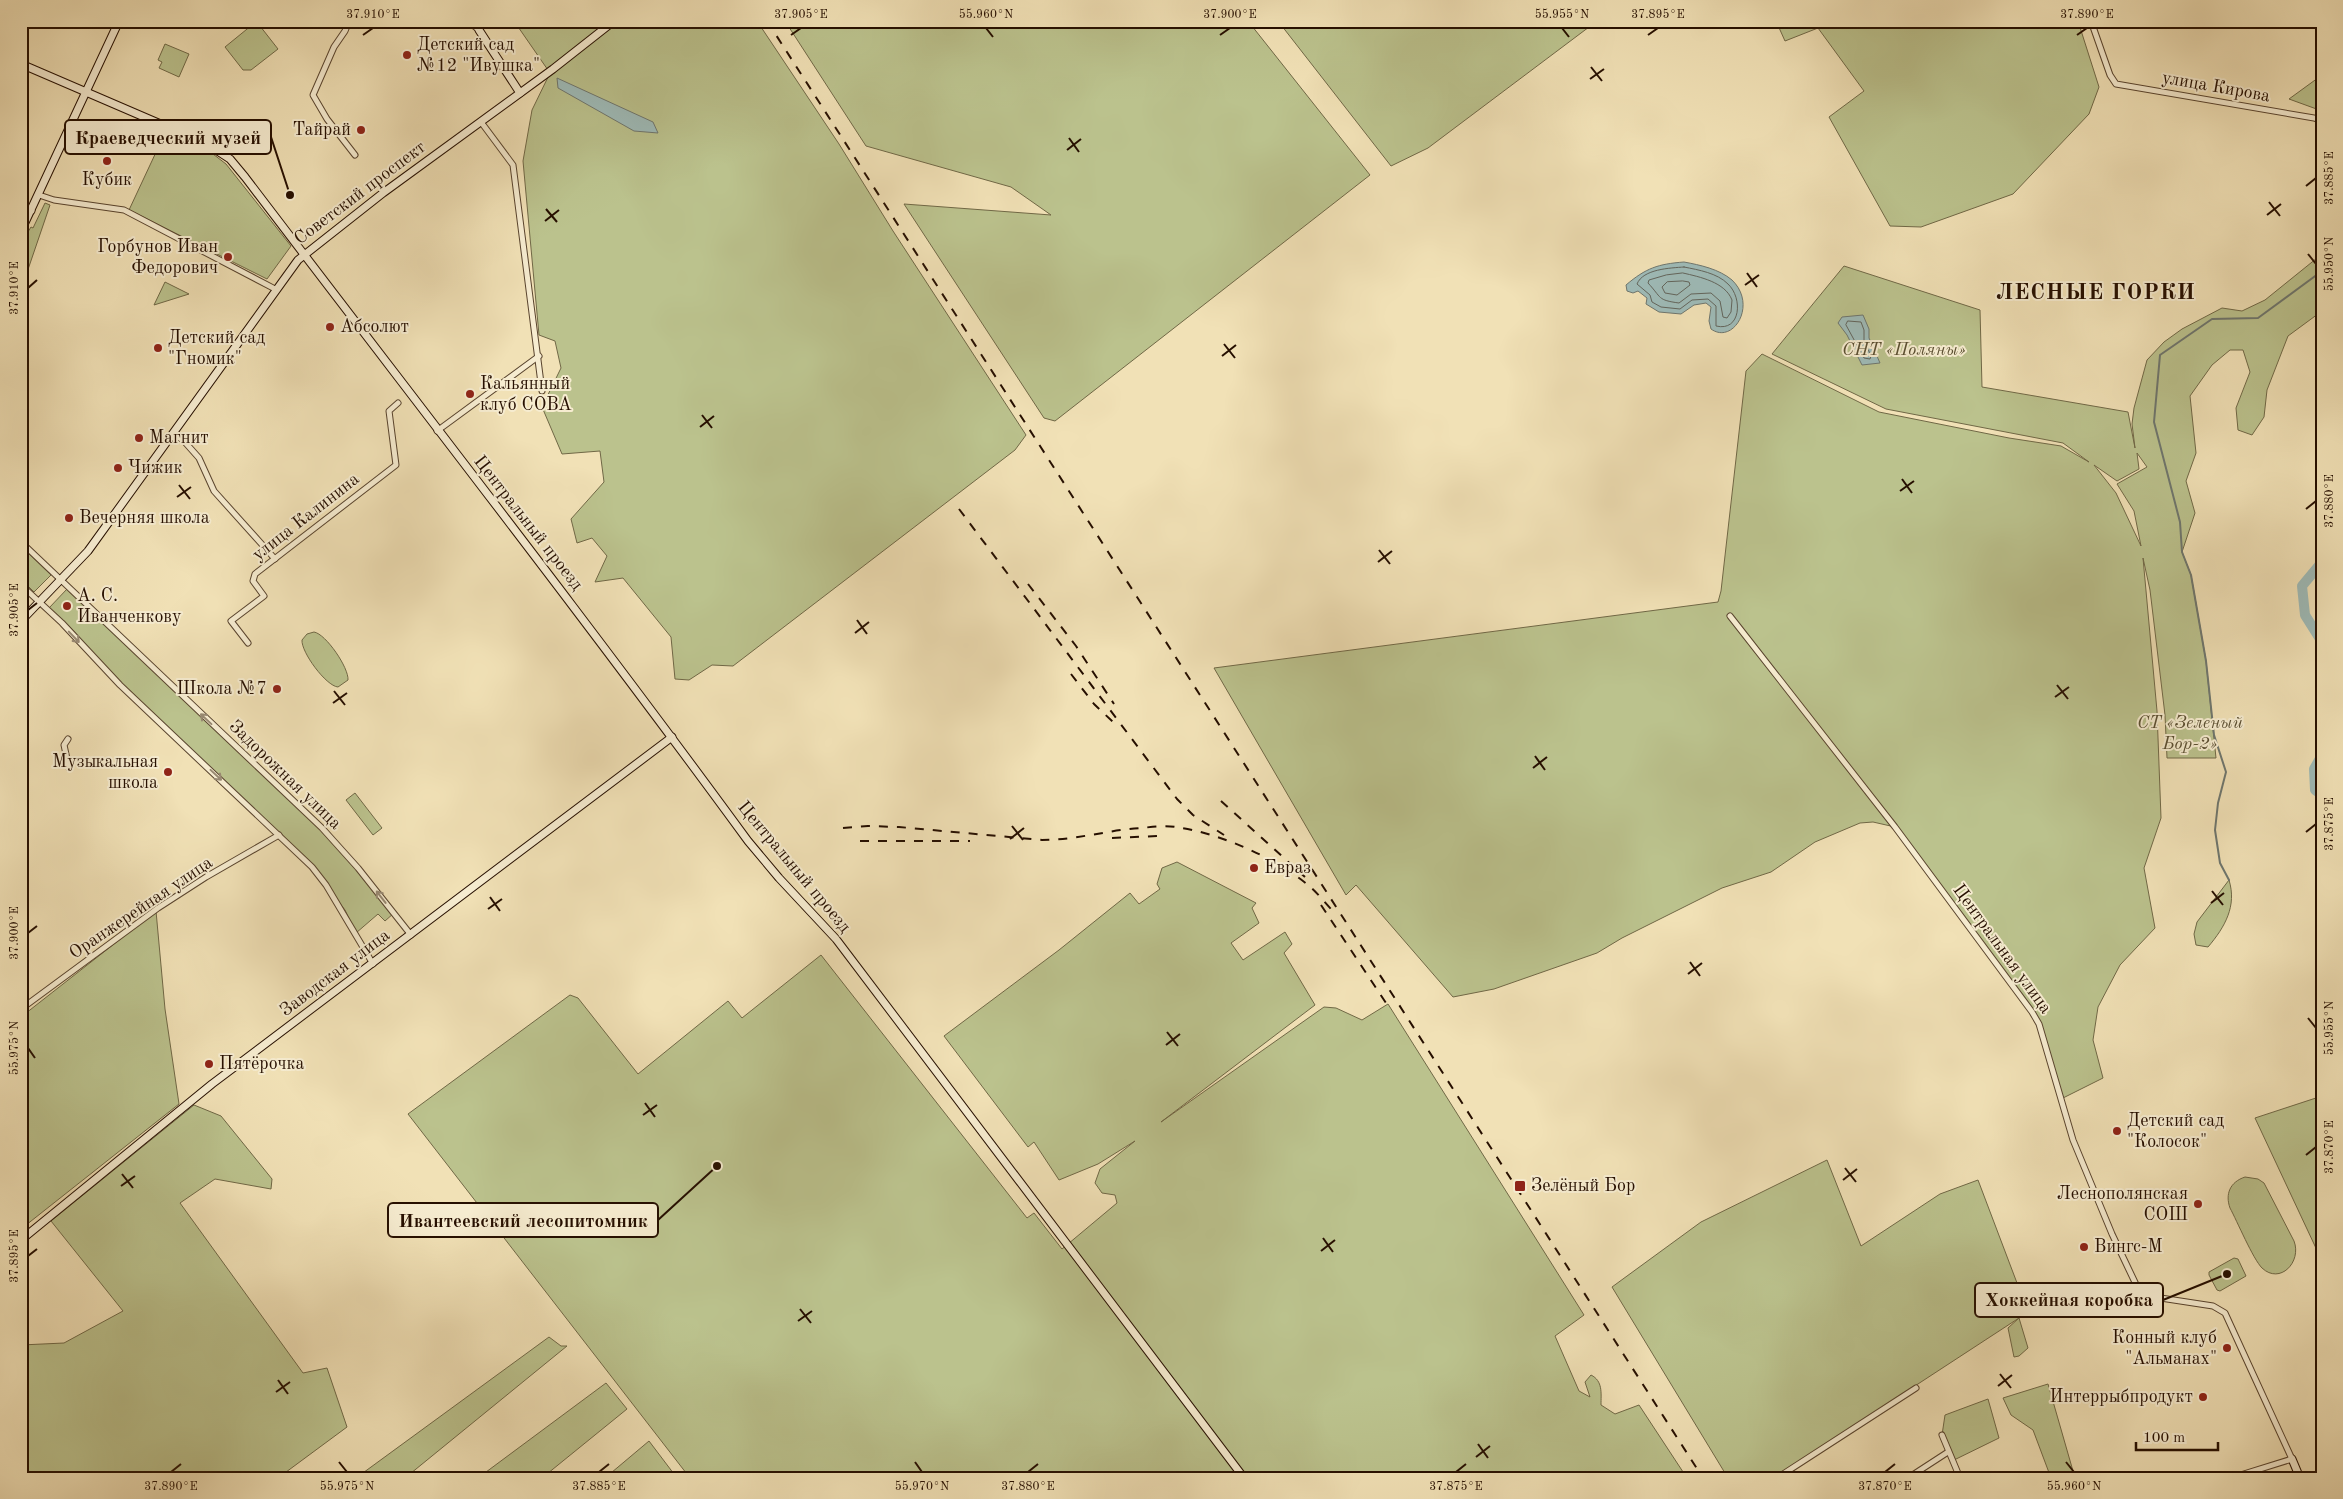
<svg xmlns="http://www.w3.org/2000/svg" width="2343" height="1499" viewBox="0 0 2343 1499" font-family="'Old Standard TT',serif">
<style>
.green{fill:#bbc28d;stroke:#706846;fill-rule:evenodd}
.water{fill:#9ebbb8;stroke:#6e766e}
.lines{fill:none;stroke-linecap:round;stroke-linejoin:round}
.shore{stroke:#62655c;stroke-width:1}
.stream{stroke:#6e766e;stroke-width:2}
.river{stroke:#9ebbb8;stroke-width:10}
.street-casing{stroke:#59442e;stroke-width:7}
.secondary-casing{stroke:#260f00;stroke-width:9}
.street{stroke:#f6ecd0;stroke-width:5}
.secondary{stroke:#f6ecd0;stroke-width:7}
.rail{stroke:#260f00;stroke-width:2;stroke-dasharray:9 9;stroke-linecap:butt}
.oneway{stroke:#988972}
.ticks{fill:none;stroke:#260f00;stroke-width:2}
.poi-dot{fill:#8f2418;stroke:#f6ecd0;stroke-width:2}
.labels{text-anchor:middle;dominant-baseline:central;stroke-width:4;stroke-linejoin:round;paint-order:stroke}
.poi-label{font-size:18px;fill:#260f00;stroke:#f6ecd0;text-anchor:start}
.street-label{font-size:18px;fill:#260f00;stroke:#f6ecd0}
.park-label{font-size:18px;font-style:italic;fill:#5a4e31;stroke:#f6ecd0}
.district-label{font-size:22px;font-weight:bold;letter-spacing:1px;fill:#260f00;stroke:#f6ecd0}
.leader{fill:none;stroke:#260f00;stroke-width:2}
.callout-dot{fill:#260f00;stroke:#f6ecd0;stroke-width:2}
.callout{fill:#f6ecd0;stroke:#260f00;stroke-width:2}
.callout-label{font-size:19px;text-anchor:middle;font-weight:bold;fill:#260f00}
.neatline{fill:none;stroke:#260f00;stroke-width:2}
.ticks-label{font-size:12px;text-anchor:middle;fill:#260f00}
</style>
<rect width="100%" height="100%" fill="#f1e1b6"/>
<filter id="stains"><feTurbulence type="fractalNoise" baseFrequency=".004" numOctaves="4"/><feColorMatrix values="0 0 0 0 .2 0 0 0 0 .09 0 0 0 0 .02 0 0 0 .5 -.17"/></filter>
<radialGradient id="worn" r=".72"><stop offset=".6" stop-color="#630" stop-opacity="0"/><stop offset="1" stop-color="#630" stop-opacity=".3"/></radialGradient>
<g class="green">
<path d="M514,21H757L839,144L893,231L1026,435L1015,450L733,666L712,665L689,680L675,679L671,637L623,578L595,582L607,556L592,538L577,543L571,519L604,482L600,451L562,454L542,407L561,368L555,341L539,335L523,161L532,110L550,73Z"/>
<path d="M785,21H1248L1370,175L1055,421L1044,418L904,204L1051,215L1011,187L866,146Z"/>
<path d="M1278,21H1597L1428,148L1391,166Z"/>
<path d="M1776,21H2078L2099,87L2089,114L2013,194L1921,227L1890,226L1829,117L1864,91L1818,28L1785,41Z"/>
<path d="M252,25L260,26L278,49L251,70H243L225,47Z"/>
<path d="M165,44L189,54L179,77L159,68L162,62L158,60Z"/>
<path d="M2322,75V111L2289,99Z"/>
<path d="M165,133L213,154L226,164L291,246L267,279L129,210Z"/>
<path d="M45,203L50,205L21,290V243L31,227L33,228Z"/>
<path d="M2322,254V311L2288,336L2267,390L2264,417L2252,435L2238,430L2236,408L2250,372L2243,350H2230L2212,365L2190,396L2196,453L2186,481L2195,513L2182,552L2191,575L2206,661L2216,758H2167L2165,715L2150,590L2143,558L2157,711L2161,818L2144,868L2155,928L2120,965L2098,1007L2093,1040L2103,1078L2061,1099L2039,1024L1895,827L1873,822L1860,823L1815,842L1771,872L1722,888L1622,938L1597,953L1494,989L1453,997L1356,885L1346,895L1214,668L1718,602L1721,591L1746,371L1762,354L1879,412L2009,438L2061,446L2089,462L2063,443L1886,409L1772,354L1844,266L1980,310L1982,387L2128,412L2135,448L2132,424L2134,408L2147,360L2164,342L2182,329L2222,308L2242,311L2265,300ZM2137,453L2147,467L2117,484L2134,511L2141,546L2116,493L2094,465L2117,481L2139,469Z"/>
<path d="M165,282L189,294L154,305Z"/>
<path d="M21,546L51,575L34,592L21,579Z"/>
<path d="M67,589L322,828L394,913L385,921L378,914L356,933L345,910L312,867L120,685L71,628L49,608Z"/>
<path d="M314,632C326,634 349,668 348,680L338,687C326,686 301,652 302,640L307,634Z"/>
<path d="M355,793L382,828L373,835L346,800Z"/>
<path d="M1177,862L1256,903L1252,908L1259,923L1231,943L1243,960L1285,932L1292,944L1284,953L1315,1005L1161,1122L1324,1007L1336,1008L1362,1020L1388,1004L1584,1315L1555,1336L1579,1391L1590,1397L1585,1382L1591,1375C1603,1381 1601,1393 1601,1405L1615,1414L1639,1405L1687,1478H690L408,1114L570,995L578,998L638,1074L728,1001L742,1018L821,955L1027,1218L1034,1213L1062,1249L1117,1203L1115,1195L1102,1193L1095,1183L1100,1169L1135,1141L1098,1164L1059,1180L1034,1142L1028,1147L944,1036L1059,950L1130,893L1139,904L1160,889L1157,884L1162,868Z"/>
<path d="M2229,880C2237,906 2225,927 2208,947L2196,945L2194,934L2197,922Z"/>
<path d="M156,911L165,1009L179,1104L21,1229V1017Z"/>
<path d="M2322,1096V1261L2255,1118Z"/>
<path d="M194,1105L221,1116L272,1179L271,1189L215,1179L180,1203L303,1373L327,1368L347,1427L278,1478H21V1345L64,1343L123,1311L51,1221Z"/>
<path d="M1827,1160L1861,1246L1940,1194L1978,1180L2028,1312L2019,1318L2028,1348L2019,1356L2014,1357L2008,1328L2019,1318L1774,1478H1728L1612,1287L1701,1222Z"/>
<path d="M2245,1177L2258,1179L2264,1183L2294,1241C2302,1262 2280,1285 2262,1268C2253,1259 2237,1221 2230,1208C2225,1194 2230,1182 2245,1177Z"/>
<path d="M2234,1258L2238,1259L2246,1276L2220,1291L2217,1290L2209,1275V1272Z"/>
<path d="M549,1337L561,1346H567L405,1478H356Z"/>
<path d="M606,1383L627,1409L542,1478H478Z"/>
<path d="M2048,1384L2075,1478H2051L2033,1430L2011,1415L2003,1398Z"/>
<path d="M1988,1399L1999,1438L1952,1461L1942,1435L1945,1415Z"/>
<path d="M649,1441L677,1478H605Z"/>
</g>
<g class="water">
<path d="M557,78L653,122L658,133L634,131L558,88Z"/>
<path d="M1684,262C1700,265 1719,269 1732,280C1758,305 1733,345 1711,329L1709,321L1711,307L1706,303L1694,305L1681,314L1659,312L1646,304L1647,298L1638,291L1633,293L1627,291L1626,285C1646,268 1658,264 1684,262Z"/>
<path d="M1863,315L1869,329V338L1880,363L1862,365L1847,335L1838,323L1842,317Z"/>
</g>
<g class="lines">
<g class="shore">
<path d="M1684,267C1699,270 1717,273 1728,284C1743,298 1741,332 1716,326V306L1708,299L1692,300L1680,309L1661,307L1652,302L1650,295L1637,284C1643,269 1670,268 1684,267Z"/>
<path d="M1683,273C1700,277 1725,282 1732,300L1731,312L1727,318L1723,317L1720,301L1711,293L1691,294L1679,303C1657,300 1662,298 1648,283L1649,280L1666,275Z"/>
<path d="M1683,281L1689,282L1690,285L1677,295L1665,293L1662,287L1667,282Z"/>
<path d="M1848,321L1861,322L1864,330V340L1871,356L1870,359L1864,358L1846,325Z"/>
</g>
<path class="stream" d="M2229,880L2220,863L2215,830L2218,803L2226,772L2214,735L2206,661L2191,575L2182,552L2180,522L2154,422L2160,355L2212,319L2258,318L2322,271"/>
<g class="river">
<path d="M2322,562L2302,586L2305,615L2322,642"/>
<path d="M2322,755L2314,769L2315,790L2322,795"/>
</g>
<defs>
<g id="street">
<path d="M349,21L345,31L334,47L313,95L327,119L355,155"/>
<path d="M468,21L479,30"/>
<path d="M2091,21L2110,75L2116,84L2314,118L2322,121"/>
<path d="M481,122L513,165L542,391"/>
<path d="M39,195L54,200L124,210L277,290"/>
<path d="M21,206L32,211"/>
<path d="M437,431L539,356"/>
<path d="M173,434L183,440L199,458L214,491L275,559"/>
<path d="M21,542L322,828L358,868L411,935"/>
<path d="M21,585L62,623L120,685L312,867L326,885L373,964"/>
<path d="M1730,616L1895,827L2032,1012L2039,1024L2073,1140L2112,1234L2141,1295L2213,1306L2225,1313L2292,1459L2231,1478"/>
<path d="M248,643L231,621L264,596L253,581L255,574L396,465L389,411L398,403"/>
<path d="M68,739L64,745L69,768"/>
<path d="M21,1009L158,908L206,877L279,835"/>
<path d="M1942,1435L1960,1478"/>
<path d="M1777,1478L1916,1388"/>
<path d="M1908,1478L1948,1452"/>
</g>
<g id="secondary">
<path d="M478,21L479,30L520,93"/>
<path d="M21,64L207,144L230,159L245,177C413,398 584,617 748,841L779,878L836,939L1244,1478"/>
<path d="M21,231L119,21"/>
<path d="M21,621L88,551L298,260L383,193L553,69L614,21"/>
<path d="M21,1240L212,1084L672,737"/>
<path d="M2292,1459L2300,1478"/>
</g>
</defs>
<use href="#street" class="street-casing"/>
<use href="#secondary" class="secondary-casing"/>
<use href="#street" class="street"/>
<use href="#secondary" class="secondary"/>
<g class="rail">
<path d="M767,21L1703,1478"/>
<path d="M959,509L1177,799L1193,815L1224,835"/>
<path d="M1028,584L1076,646L1114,704"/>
<path d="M1071,674L1094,704L1113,722"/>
<path d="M1221,801L1305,877"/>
<path d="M843,828L868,826L899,827L1042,840C1076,840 1108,830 1141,828C1152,827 1165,825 1176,827C1219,833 1274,857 1308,885C1317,892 1324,902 1332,910"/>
<path d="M1112,838L1159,836"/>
<path d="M860,841H970"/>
<path d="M1321,905L1390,1009"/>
</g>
</g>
<defs><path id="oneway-shaft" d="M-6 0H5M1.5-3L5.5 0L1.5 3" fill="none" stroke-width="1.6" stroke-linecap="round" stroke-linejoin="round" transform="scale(1.25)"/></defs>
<g class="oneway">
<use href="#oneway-shaft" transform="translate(74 637) rotate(46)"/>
<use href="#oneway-shaft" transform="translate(206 719) rotate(-137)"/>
<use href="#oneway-shaft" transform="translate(216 775) rotate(43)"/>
<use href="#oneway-shaft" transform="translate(381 897) rotate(-128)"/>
</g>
<path class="ticks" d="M986,28L993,37M1562,28L1569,37M363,35L373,28M791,35L801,28M1220,35L1230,28M1648,35L1658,28M2077,35L2087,28M1591,67L1602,81M1590,79L1604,69M1069,138L1079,152M1067,150L1081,139M2306,186L2316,178M2269,202L2280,216M546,209L557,222M2267,215L2281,204M545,221L559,210M2308,254L2316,264M1747,273L1757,287M1745,285L1759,275M28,288L37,280M1224,344L1235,358M1222,356L1236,345M702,415L712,428M700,427L714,416M1902,479L1912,493M179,485L190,499M1900,491L1914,481M177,497L191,487M2306,509L2316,501M1379,550L1390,564M1378,562L1392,551M28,610L37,603M857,620L867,634M855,633L869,622M2057,685L2068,699M334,691L345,705M2055,697L2069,687M333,703L347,693M1535,756L1545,770M1533,768L1547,757M1012,826L1023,840M2306,832L2316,824M1010,839L1024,828M2212,891L2223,905M490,897L500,911M2211,903L2224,893M488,909L502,899M28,933L37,926M1690,962L1700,976M1688,974L1702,963M2308,1018L2316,1028M1167,1032L1178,1046M1166,1045L1180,1034M28,1048L35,1058M645,1103L655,1117M643,1115L657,1105M2306,1155L2316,1147M1845,1168L1856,1182M122,1174L133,1188M1843,1180L1857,1169M121,1186L135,1176M1323,1238L1333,1252M1321,1251L1335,1240M28,1256L37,1249M800,1309L811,1323M798,1321L812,1311M2000,1374L2011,1388M278,1380L288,1394M1998,1386L2012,1375M276,1392L290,1382M1478,1444L1488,1458M1476,1457L1490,1446M339,1462L347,1472M915,1462L922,1472M2066,1462L2074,1472M171,1472L181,1464M599,1472L609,1464M1028,1472L1038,1464M1456,1472L1466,1464M1885,1472L1895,1464"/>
<g class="poi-dot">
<circle cx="407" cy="55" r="5"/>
<circle cx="361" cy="130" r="5"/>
<circle cx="107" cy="161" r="5"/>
<circle cx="228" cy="257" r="5"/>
<circle cx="330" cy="327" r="5"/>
<circle cx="158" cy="348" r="5"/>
<circle cx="470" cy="394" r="5"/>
<circle cx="139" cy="438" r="5"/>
<circle cx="118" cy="468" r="5"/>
<circle cx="69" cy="518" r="5"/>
<circle cx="67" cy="606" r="5"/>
<circle cx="277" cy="689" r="5"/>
<circle cx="168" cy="772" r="5"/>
<circle cx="1254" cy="868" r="5"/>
<circle cx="209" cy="1064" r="5"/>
<circle cx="2117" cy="1131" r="5"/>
<rect x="1514" y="1180" width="12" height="12" rx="2.5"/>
<circle cx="2198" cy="1204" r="5"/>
<circle cx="2084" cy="1247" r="5"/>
<circle cx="2227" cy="1348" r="5"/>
<circle cx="2203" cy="1397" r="5"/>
</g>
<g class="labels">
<g class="poi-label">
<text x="417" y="45">Детский сад<tspan x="417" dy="21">№12 "Ивушка"</tspan></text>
<text x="351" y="130" text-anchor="end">Тайрай</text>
<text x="107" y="180" text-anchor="middle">Кубик</text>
<text x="218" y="247" text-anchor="end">Горбунов Иван<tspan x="218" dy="21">Федорович</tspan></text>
<text x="340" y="327">Абсолют</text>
<text x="168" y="338">Детский сад<tspan x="168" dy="21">"Гномик"</tspan></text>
<text x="480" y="384">Кальянный<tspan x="480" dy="21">клуб СОВА</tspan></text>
<text x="149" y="438">Магнит</text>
<text x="128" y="468">Чижик</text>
<text x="79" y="518">Вечерняя школа</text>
<text x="77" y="596">А. С.<tspan x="77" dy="21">Иванченкову</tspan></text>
<text x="267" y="689" text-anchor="end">Школа №7</text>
<text x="158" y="762" text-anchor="end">Музыкальная<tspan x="158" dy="21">школа</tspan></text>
<text x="1264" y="868">Евраз</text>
<text x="219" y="1064">Пятёрочка</text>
<text x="2127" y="1121">Детский сад<tspan x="2127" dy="21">"Колосок"</tspan></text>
<text x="1531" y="1186">Зелёный Бор</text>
<text x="2188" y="1194" text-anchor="end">Леснополянская<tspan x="2188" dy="21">СОШ</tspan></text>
<text x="2094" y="1247">Вингс-М</text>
<text x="2217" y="1338" text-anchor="end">Конный клуб<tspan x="2217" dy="21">"Альманах"</tspan></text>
<text x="2193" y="1397" text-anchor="end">Интеррыбпродукт</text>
</g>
<g class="street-label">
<text transform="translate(2216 87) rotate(10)">улица Кирова</text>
<text transform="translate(360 193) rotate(-37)">Советский проспект</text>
<text transform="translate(306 517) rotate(-38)">улица Калинина</text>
<text transform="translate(528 523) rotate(52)">Центральный проезд</text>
<text transform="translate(285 775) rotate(44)">Задорожная улица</text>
<text transform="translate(794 867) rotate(50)">Центральный проезд</text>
<text transform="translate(141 908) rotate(-34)">Оранжерейная улица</text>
<text transform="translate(2002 949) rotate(54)">Центральная улица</text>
<text transform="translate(335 973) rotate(-37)">Заводская улица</text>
</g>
<g class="park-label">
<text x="1904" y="350">СНТ «Поляны»</text>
<text x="2190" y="723">СТ «Зеленый<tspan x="2190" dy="21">Бор-2»</tspan></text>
</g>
<g class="district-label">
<text x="2096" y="293">ЛЕСНЫЕ ГОРКИ</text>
</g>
</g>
<path class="leader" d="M290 195L271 137M717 1166L658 1220M2227 1274L2163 1300"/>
<g class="callout-dot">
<circle cx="290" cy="195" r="5"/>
<circle cx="717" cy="1166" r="5"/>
<circle cx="2227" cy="1274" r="5"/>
</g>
<g class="callout">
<rect x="65" y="120" width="206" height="34" rx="5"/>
<rect x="388" y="1203" width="270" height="34" rx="5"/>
<rect x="1975" y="1283" width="188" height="34" rx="5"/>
</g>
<g class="callout-label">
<text x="168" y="144">Краеведческий музей</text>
<text x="523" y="1227">Ивантеевский лесопитомник</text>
<text x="2069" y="1306">Хоккейная коробка</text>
</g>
<rect width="2343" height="1499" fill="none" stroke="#f1e1b6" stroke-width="55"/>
<path d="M2136 1442v8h82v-8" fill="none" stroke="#260f00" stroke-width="2.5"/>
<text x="2143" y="1442" font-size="15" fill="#260f00" stroke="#f6ecd0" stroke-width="4" paint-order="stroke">100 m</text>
<rect x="28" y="28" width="2288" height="1444" class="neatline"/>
<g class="ticks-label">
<text x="373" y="18">37.910°E</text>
<text x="801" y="18">37.905°E</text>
<text x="986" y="18">55.960°N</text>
<text x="1230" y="18">37.900°E</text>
<text x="1562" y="18">55.955°N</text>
<text x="1658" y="18">37.895°E</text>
<text x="2087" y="18">37.890°E</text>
<text transform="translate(2329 178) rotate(-90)" y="4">37.885°E</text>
<text transform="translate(2329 264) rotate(-90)" y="4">55.950°N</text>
<text transform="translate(14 288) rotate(-90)" y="4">37.910°E</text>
<text transform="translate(2329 501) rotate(-90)" y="4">37.880°E</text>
<text transform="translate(14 610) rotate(-90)" y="4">37.905°E</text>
<text transform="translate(2329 824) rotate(-90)" y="4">37.875°E</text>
<text transform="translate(14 933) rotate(-90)" y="4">37.900°E</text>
<text transform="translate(2329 1028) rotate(-90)" y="4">55.955°N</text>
<text transform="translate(14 1048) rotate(-90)" y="4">55.975°N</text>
<text transform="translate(2329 1147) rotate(-90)" y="4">37.870°E</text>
<text transform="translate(14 1256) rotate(-90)" y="4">37.895°E</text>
<text x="171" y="1490">37.890°E</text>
<text x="347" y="1490">55.975°N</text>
<text x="599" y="1490">37.885°E</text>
<text x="922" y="1490">55.970°N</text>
<text x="1028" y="1490">37.880°E</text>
<text x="1456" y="1490">37.875°E</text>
<text x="1885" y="1490">37.870°E</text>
<text x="2074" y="1490">55.960°N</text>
</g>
<rect width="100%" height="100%" filter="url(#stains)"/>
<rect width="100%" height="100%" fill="url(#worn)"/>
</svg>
